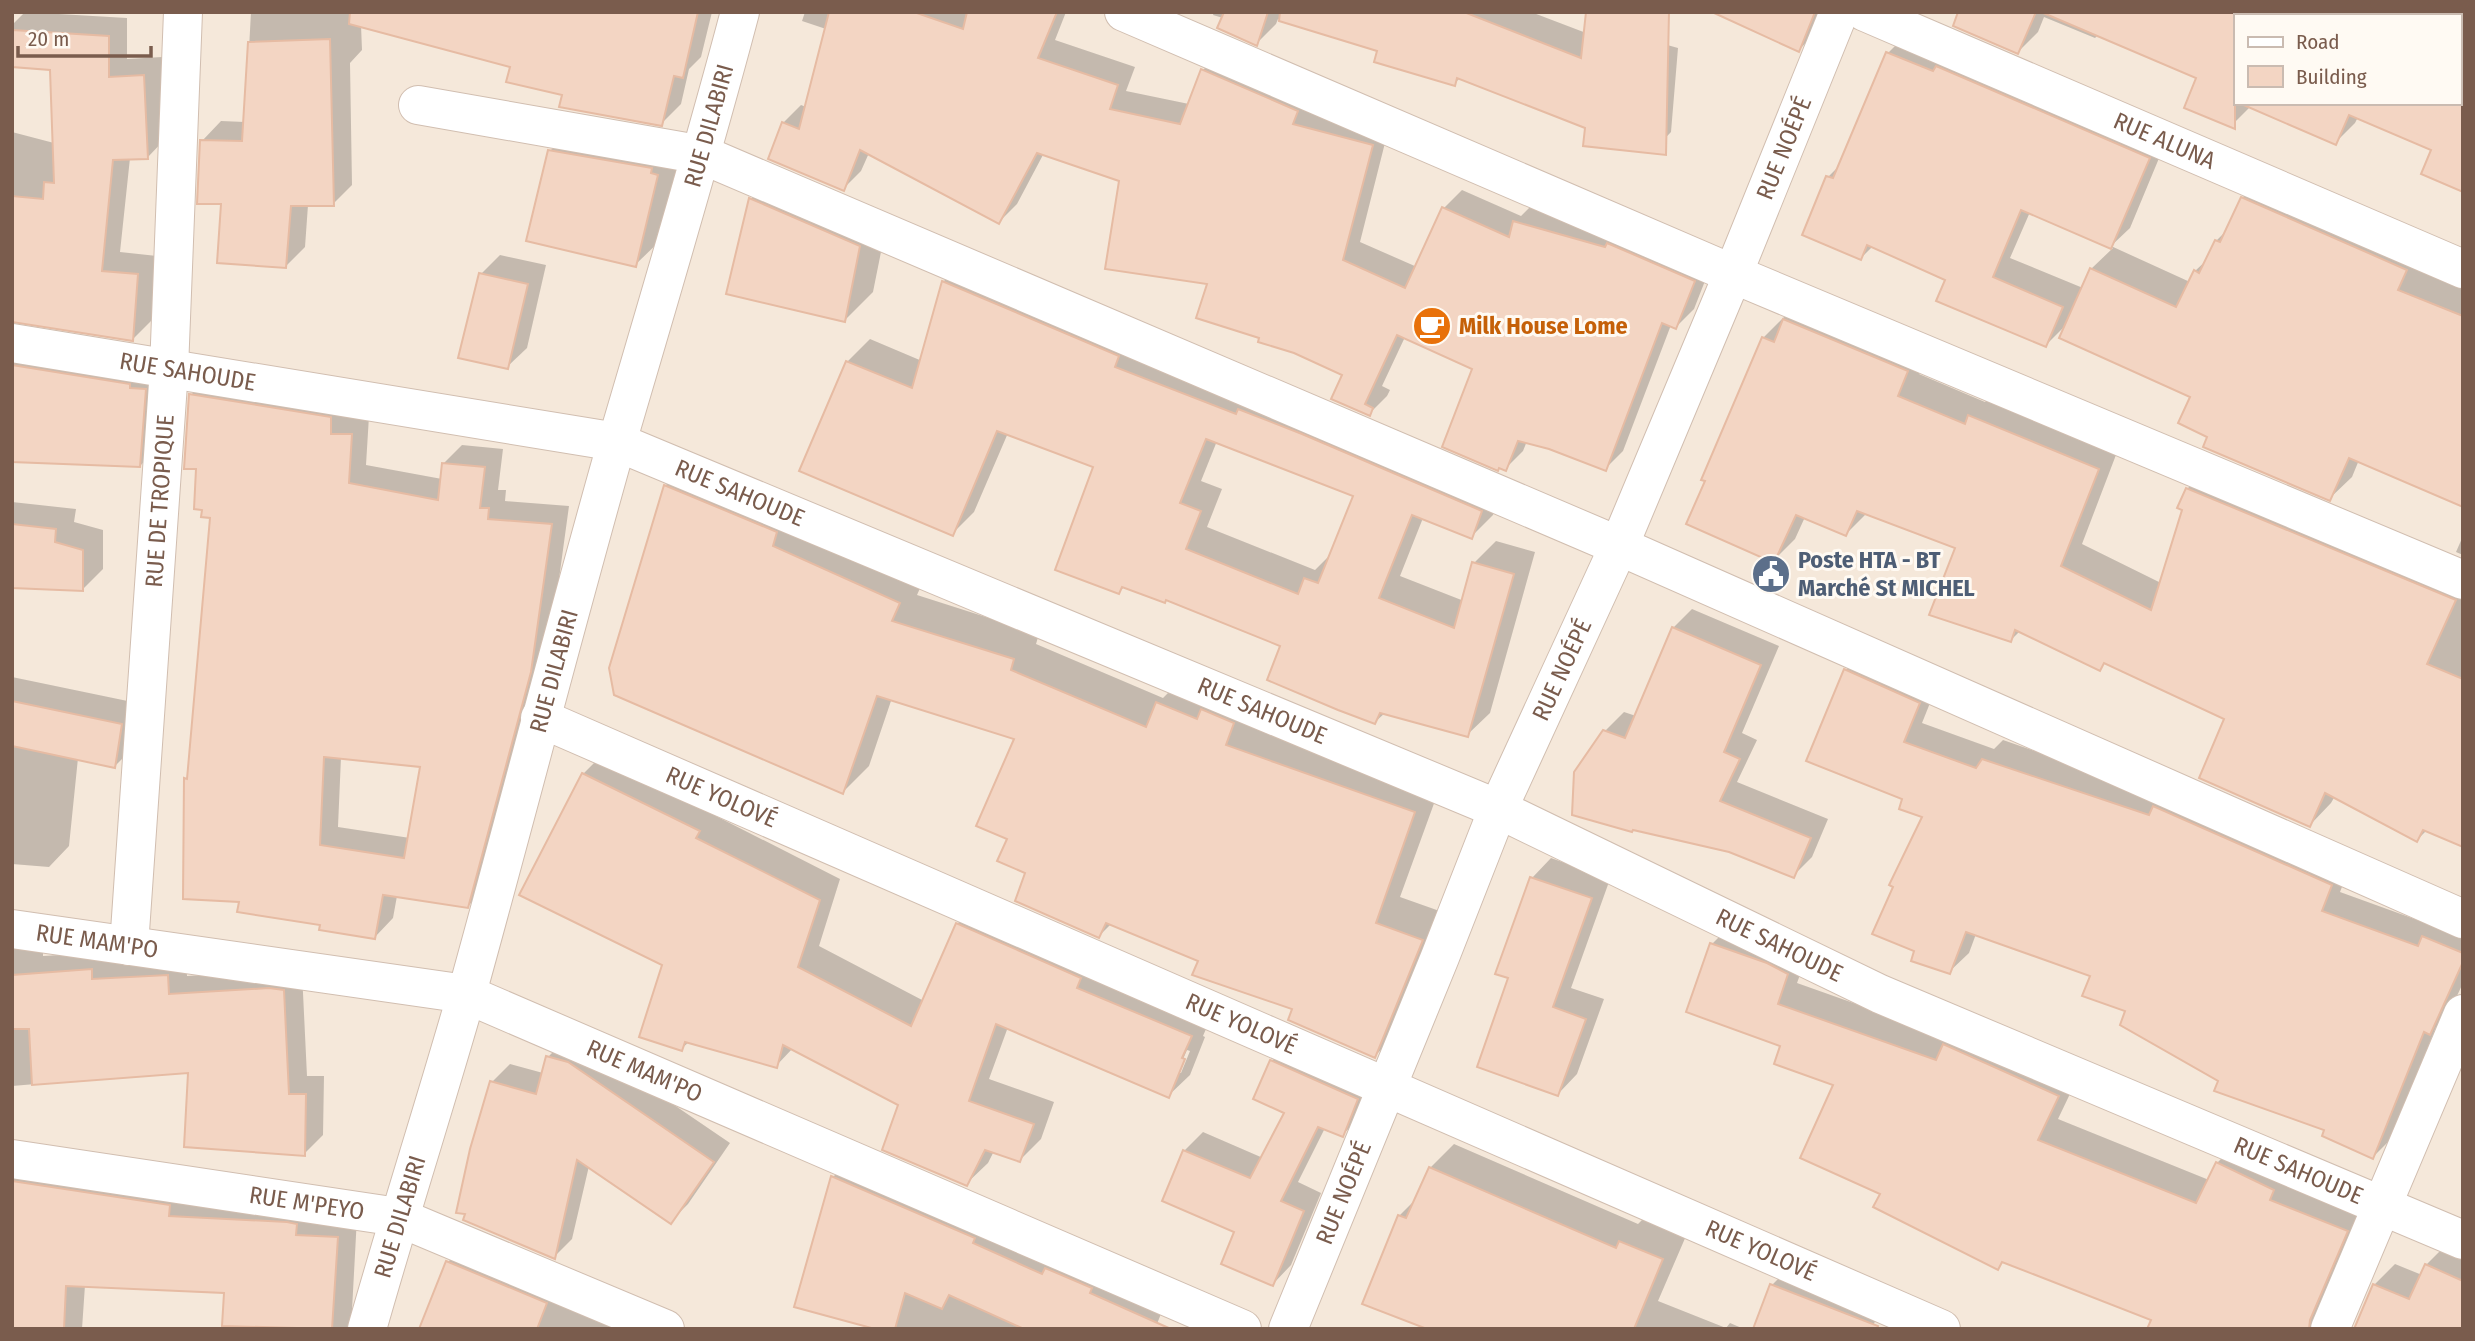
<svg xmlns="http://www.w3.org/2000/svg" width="2475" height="1341" viewBox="0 0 2475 1341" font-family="'Fira Sans Condensed',sans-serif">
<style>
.residential{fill:#f5e8da;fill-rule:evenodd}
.shadow{fill:#0003;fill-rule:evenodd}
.building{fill:#f3d5c3;stroke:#e6bba3;stroke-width:2;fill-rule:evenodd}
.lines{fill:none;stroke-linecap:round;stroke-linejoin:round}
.street-casing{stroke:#d1beb0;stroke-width:40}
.street{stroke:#fff;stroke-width:38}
.labels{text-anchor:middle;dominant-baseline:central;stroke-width:6;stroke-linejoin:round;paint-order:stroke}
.street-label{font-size:24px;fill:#7a5c4d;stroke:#fffaf3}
.food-label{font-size:24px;font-weight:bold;fill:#c56008;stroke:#fffaf3;text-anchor:start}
.service-label{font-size:24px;font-weight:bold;fill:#4e5e75;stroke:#fffaf3;text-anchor:start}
</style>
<rect width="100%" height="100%" fill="#fdf6ec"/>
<path class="residential" d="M12,12H2463V1329H12ZM2235,16H2459V103H2235Z"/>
<g class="shadow">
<path d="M25,12L127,18V59L162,57L166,138L148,157L130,158L120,252L157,256L152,320L133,339L12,320V132L54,143L52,68L12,66V25Z"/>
<path d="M251,12H712L701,57L689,69L681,104L661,124L564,94L512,66L361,25L362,50L350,63L352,185L333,204L308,205L305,247L286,266L223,202L202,141L221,121L245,122Z"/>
<path d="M805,12H1066L1055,40L1135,67L1126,91L1189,104L1203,70L1221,52L1389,127L1360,242L1417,267L1444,208L1462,190L1521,216L1533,204L1712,263L1694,309L1676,327L1671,325L1623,451L1605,469L1527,441L1523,451L1505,469L1475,368L1405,337L1382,386L1390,390L1387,396L1369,414L1345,374L1261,337L1209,283L1121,179L1044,153L1017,204L999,222L869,153L861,171L843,189L783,123L801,105L806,107L826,29L802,21Z"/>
<path d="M1214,12H1531L1594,36L1603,27L1678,48L1671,132L1652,152L1460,78L1454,84L1379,50L1278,19L1276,24L1257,43L1223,18L1213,15Z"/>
<path d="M1716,12H1826L1818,30L1799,50Z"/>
<path d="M1960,12H2463V190L2434,149L2358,117L2355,123L2335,143L2251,106L2232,125L2199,77L2098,35L2095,38L2044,17L2038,32L2018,52ZM2235,16H2459V103H2235Z"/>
<path d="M1907,34L2167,139L2130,228L2111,246L2190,282L2195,271L2209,258L2216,241L2228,229L2242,198L2264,176L2463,286V505L2359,460L2352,477L2330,498L2210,436L2192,396L2067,324L2046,345L1947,280L1873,246L1861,258L1828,177L1842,163L1888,53ZM2030,212L2113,248L2091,269L2083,288L2010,258Z"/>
<path d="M578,122L685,147L664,237L635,265L550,151Z"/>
<path d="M779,171L888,217L873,292L845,320L751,199Z"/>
<path d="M500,255L546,265L527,348L507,367L481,274Z"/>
<path d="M965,260L1503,489L1493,515L1471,537L1423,518L1400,576L1464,601L1474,563L1496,541L1535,552L1490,713L1467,735L1385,713L1375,722L1282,645L1166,599L1125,586L1119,592L1095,466L1008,433L974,512L952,534L847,362L870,339L922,361L943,282ZM1217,441L1355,495L1330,558L1328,557L1315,570L1207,527L1222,489L1201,481Z"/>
<path d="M1785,316L1929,349L1919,374L1985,402L1992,394L2119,447L2082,544L2161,583L2184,509L2180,508L2187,489L2209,467L2463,573V845L2427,830L2417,840L2335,796L2331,803L2310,825L2226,718L2106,662L2099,669L2020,631L2011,640L1958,547L1867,513L1846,534L1805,517L1795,539L1773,561L1763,338Z"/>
<path d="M12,335L148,370L158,447L140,466L12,461Z"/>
<path d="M209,376L369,416L366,465L442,479L444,463L462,445L503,449L498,490H506L505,501L569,506L549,652L486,888L467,907L397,896L393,918L375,937L241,900L186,779L189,776L212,516L198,468L191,395ZM341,757L422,766L410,838L338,827Z"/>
<path d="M691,460L925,577L917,595L1039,634L1036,644L1163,698L1184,677L1440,787L1400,897L1448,914L1400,1030L1375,1056L1295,1008L1200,960L1112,923L1099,936L1028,872L1010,838L1016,738L892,698L869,766L843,792L665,486Z"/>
<path d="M12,502L76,509L74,522L103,530V569L82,590L12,587Z"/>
<path d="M2463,536V555L2456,552Z"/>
<path d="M1692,609L1779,646L1742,733L1757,740L1737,782L1828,819L1812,857L1793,876L1605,731L1624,712L1636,716L1673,628Z"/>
<path d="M1865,651L1938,683L1922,723L1994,749L2003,740L2166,796L2350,866L2340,892L2434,926H2463V983L2449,1013L2436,1027L2392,1138L2373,1157L2327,1129L2220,1081L2127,1010L2092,975L1976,934L1969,953L1949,972L1916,950L1924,816L1904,798L1846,670Z"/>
<path d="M12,677L142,704L135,746L115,766L78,758L69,846L49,867L12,864Z"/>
<path d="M605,752L720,809L716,816L840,879L819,946L924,1001L957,924L979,903L1212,1015L1203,1036L1205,1037L1190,1075L1168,1096L1008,1027L989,1079L1054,1102L1041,1139L1020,1160L994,1151L988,1163L966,1184L900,1104L793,1048L776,1066L689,1042L681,1049L664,964L521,895L583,774ZM1187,1050L1190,1051L1181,1073H1177Z"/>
<path d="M1551,858L1610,879L1571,988L1604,999L1577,1074L1558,1094L1511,977L1532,878Z"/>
<path d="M1733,923L1808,953L1797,983L1952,1038L2079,1075L2058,1119L2209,1180L2217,1163L2238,1142L2368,1209L2344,1329H2149L2153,1319L2004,1261L1998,1267L1835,1084L1782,1045L1712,944Z"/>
<path d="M43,946V956L110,952L186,957L187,976L289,970L302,972L307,1076H324L323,1135L304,1154L190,1071L12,1086V948Z"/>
<path d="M566,1039L586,1045L730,1143L688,1204L671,1221L589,1166L572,1239L554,1257L492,1082L510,1064L543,1073L548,1057Z"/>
<path d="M1290,1043L1376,1080L1361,1117L1342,1135L1325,1128L1298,1182L1321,1193L1291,1265L1273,1284L1184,1151L1203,1132L1263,1158L1287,1112L1272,1061Z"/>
<path d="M1454,1144L1638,1224L1644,1218L1686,1236L1658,1301L1726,1328L1730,1323L1744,1329H1432L1399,1216L1417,1198L1430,1168Z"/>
<path d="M12,1155L357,1217L351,1329H226V1291L85,1285L82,1329H12Z"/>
<path d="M855,1155L1168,1296L1155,1329H882L833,1177Z"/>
<path d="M470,1240L636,1329H421L448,1262Z"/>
<path d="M2447,1244L2463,1251V1329L2374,1285L2395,1264L2422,1275L2426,1265Z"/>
<path d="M1795,1262L1885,1295L1872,1329L1772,1285Z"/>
</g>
<g class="building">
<path d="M350,12H698L683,78L674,76L662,126L559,107L562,95L506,82L510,67L349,24Z"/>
<path d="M829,12H914L963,29L967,12H1057L1038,58L1118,85L1110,109L1180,124L1201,69L1298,111L1293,124L1373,145L1343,260L1405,288L1442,207L1509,237L1513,221L1605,247L1607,243L1695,281L1676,329L1662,323L1606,471L1549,449L1518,441L1506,471L1499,468L1498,471L1442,447L1472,369L1397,335L1365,404L1373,408L1370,416L1331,399L1342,375L1294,353L1258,342L1259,338L1196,318L1207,284L1105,269L1119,181L1037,153L999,224L860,150L844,191L768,159L782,122L799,129Z"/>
<path d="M1224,12H1268L1257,46L1217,28Z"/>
<path d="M1280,12H1464L1581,58L1586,12H1669L1666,155L1583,146L1585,128L1457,78L1455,86L1374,62L1377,51L1279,21Z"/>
<path d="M1712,12H1815L1799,52Z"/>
<path d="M1958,12H2036L2018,54L1953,26Z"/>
<path d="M2041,12H2235V129L2184,108L2196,78Z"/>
<path d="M12,30L109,36V77L144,75L148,159L113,160L102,271L138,274L133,341L12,322V196L43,199L44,182L54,183L50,70L12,67Z"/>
<path d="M330,39L334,206H291L286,268L217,263L221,204H197L200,140L242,141L248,42Z"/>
<path d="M1886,52L1933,71L1936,66L2150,158L2111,249L2021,210L1993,277L2063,307L2046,347L1936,301L1945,280L1867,245L1861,260L1802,235L1826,176L1833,178Z"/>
<path d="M2463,78V192L2421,174L2431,150L2349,115L2336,145L2239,103H2459V86Z"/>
<path d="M548,150L652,168L651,173L658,175L636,267L526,241Z"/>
<path d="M2241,197L2407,270L2398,290L2463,316V507L2349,458L2330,501L2203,447L2207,437L2178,423L2190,397L2059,338L2090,268L2176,307L2194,270L2199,273L2215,240L2220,242Z"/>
<path d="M749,198L860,246L845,322L726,294Z"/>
<path d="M479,273L528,284L508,369L458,358Z"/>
<path d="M942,281L1119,356L1115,367L1236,414L1238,409L1302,434L1482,511L1472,539L1412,515L1379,598L1454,628L1472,562L1514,574L1468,737L1380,713L1375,724L1338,710L1267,680L1280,646L1166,600L1165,603L1122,587L1119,594L1055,570L1093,467L997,431L953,536L799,471L846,361L912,388ZM1206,439L1353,496L1318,583L1304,578L1298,594L1186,549L1201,511L1180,503Z"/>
<path d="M1783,319L1908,371L1898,396L1965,424L1968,415L2099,469L2061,566L2151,610L2182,510L2177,508L2186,488L2456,600L2427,664L2463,679V847L2423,830L2417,842L2325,793L2310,827L2199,778L2224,719L2104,663L2100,671L2015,630L2011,642L1929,615L1955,548L1857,511L1846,536L1796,515L1774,563L1686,524L1705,481L1701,480L1762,337L1774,342Z"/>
<path d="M12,365L130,384V388L146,389L140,467L12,462Z"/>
<path d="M189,394L331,417V434H352L349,483L438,500L442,463L485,467L480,508H489L488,519L552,524L531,672L468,908L383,895L375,939L319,930L320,925L237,912L239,902L183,899L184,778L187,779L210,518L201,517L202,510L194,509L196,469H184ZM324,757L420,767L404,858L320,845Z"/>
<path d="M664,485L777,532L773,546L900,603L892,621L1014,659L1011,670L1146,727L1156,702L1197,719L1201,709L1234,723L1226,745L1415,812L1376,923L1423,940L1375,1058L1288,1020L1292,1009L1192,975L1198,961L1106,923L1099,938L1015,901L1025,873L997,861L1007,839L976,826L1014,739L877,696L843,794L614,695L609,668Z"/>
<path d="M12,524L56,529L55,542L83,550V591L12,588Z"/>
<path d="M1672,627L1761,665L1724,752L1740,759L1720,801L1811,838L1794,878L1729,852L1633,830L1632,832L1572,815L1574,772L1603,730L1625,738Z"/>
<path d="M1844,669L1920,703L1904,742L1976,768L1982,759L2149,815L2153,806L2332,885L2322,911L2418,946L2422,936L2463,953V962L2430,1035L2424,1032L2373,1159L2322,1136L2324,1130L2214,1091L2218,1081L2120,1025L2125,1011L2082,996L2090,976L1966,932L1950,974L1911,961L1914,951L1872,934L1893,887L1889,885L1922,817L1899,809L1902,799L1806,761Z"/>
<path d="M12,701L122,724L115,768L12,746Z"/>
<path d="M582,773L700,831L696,838L820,900L798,967L911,1026L956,923L1081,978L1077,988L1192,1036L1182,1058L1185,1059L1169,1098L996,1024L969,1101L1034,1124L1020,1162L985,1150L967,1186L882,1150L898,1105L783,1045L777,1068L685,1042L682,1051L639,1037L662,965L519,895Z"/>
<path d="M1530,877L1592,898L1553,1007L1586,1019L1558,1096L1477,1067L1508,978L1495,974Z"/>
<path d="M1710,943L1767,963L1788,974L1778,1004L1936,1060L1943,1044L2059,1096L2038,1140L2196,1203L2216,1162L2274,1190L2270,1200L2348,1231L2310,1320L2309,1329H2147L2151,1320L2002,1262L1998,1270L1873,1207L1880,1194L1800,1158L1833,1085L1774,1064L1780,1046L1686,1012Z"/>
<path d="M92,969V979L168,975L169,994L269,988L284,990L289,1094H306L305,1156L184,1147L188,1073L32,1085L29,1029H12V975Z"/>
<path d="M546,1056L568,1062L714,1162L671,1224L577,1160L555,1259L463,1220L465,1214L456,1213L470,1149L490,1081L536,1094Z"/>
<path d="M1270,1060L1358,1099L1343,1137L1318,1127L1281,1201L1304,1211L1273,1286L1221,1264L1234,1232L1162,1201L1183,1150L1250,1178L1284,1113L1253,1099Z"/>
<path d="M1429,1167L1616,1248L1619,1241L1663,1259L1634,1329H1427L1362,1304L1398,1215L1406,1218Z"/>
<path d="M831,1176L975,1238L973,1243L1042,1274L1045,1268L1092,1288L1090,1293L1171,1329H1024L949,1295L942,1309L905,1293L895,1329H875L794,1307Z"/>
<path d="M12,1181L170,1205L169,1216L287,1222L297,1224L296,1235L338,1237L332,1329L222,1326L224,1293L66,1286L64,1329H12Z"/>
<path d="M446,1261L547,1303L537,1329H419Z"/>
<path d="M2425,1264L2463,1281V1329H2354L2373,1284L2409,1299Z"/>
<path d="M1770,1284L1878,1326L1877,1329H1753Z"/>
</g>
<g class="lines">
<defs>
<g id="street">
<path d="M1124,12L1733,274L2463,580"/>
<path id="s1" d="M1865,12L2463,269"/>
<path d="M418,105L703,155L1619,546L2463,919"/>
<path id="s2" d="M12,343L617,442L1498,809L1880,994L2463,1240"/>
<path id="s3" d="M540,718L1941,1329"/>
<path id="s4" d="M12,929L466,994L1242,1329"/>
<path id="s5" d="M129,946L169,369L183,12"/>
<path id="s6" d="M12,1159L398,1217L665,1329"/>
<path id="s7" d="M367,1329C399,1216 435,1105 467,993C518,809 565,625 617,442C659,299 702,156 740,12"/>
<path id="s8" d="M1288,1329L1440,957L1498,809L1619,546L1733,274L1839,12"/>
<path d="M2330,1329L2463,1014"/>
</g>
</defs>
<use href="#street" class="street-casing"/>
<use href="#street" class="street"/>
</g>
<defs>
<symbol id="cafe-disc" viewBox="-11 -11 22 22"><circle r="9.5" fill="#e8710a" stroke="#fffaf3"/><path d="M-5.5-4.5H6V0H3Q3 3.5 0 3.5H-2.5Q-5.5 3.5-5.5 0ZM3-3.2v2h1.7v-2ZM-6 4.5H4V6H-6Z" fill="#fff"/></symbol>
<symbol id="civic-disc" viewBox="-11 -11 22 22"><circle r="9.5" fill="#5c6f8a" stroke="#fffaf3"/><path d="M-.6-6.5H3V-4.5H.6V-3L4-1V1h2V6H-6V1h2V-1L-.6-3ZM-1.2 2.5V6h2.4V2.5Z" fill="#fff"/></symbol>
</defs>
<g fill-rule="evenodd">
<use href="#cafe-disc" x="1410" y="304" width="44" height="44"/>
<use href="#civic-disc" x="1749" y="552" width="44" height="44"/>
</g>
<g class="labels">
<g class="street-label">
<text stroke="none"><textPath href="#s7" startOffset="1251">RUE DILABIRI</textPath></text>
<text stroke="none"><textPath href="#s1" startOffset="326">RUE ALUNA</textPath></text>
<text stroke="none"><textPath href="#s8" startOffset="1281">RUE NOÉPÉ</textPath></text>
<text stroke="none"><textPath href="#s2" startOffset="178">RUE SAHOUDE</textPath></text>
<text stroke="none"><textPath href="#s2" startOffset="746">RUE SAHOUDE</textPath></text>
<text stroke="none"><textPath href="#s5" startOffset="446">RUE DE TROPIQUE</textPath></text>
<text stroke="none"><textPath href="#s8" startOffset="714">RUE NOÉPÉ</textPath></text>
<text stroke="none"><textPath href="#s7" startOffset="684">RUE DILABIRI</textPath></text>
<text stroke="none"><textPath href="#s2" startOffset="1312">RUE SAHOUDE</textPath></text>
<text stroke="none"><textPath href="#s3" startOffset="198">RUE YOLOVÉ</textPath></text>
<text stroke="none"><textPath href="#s4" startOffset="86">RUE MAM'PO</textPath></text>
<text stroke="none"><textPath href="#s2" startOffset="1880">RUE SAHOUDE</textPath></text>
<text stroke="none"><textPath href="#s3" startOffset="765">RUE YOLOVÉ</textPath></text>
<text stroke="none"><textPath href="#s4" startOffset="653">RUE MAM'PO</textPath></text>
<text stroke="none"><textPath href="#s2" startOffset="2446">RUE SAHOUDE</textPath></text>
<text stroke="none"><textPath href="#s8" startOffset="147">RUE NOÉPÉ</textPath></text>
<text stroke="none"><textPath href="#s6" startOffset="298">RUE M'PEYO</textPath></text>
<text stroke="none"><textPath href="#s7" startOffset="117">RUE DILABIRI</textPath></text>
<text stroke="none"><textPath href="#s3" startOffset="1332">RUE YOLOVÉ</textPath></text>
</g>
<g class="food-label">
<text x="1459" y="326">Milk House Lome</text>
</g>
<g class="service-label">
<text x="1798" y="560">Poste HTA - BT<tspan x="1798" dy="28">Marché St MICHEL</tspan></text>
</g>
</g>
<rect width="2475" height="1341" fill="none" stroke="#7a5c4d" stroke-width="28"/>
<rect x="2234" y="14" width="228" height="91" fill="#fffaf3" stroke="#cabbb1" stroke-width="2"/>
<rect x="2248" y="37" width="35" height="10" fill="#ffffff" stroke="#cabbb1" stroke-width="2"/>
<text x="2296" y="49" font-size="21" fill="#7a5c4d">Road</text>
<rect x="2248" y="66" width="35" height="21" fill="#f3d5c3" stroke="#cabbb1" stroke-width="2"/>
<text x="2296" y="84" font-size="21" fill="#7a5c4d">Building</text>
<path d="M18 46v10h133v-10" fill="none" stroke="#7a5c4d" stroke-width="3.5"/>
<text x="28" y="46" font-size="21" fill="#7a5c4d" stroke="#fffaf3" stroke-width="5" paint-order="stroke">20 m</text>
</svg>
